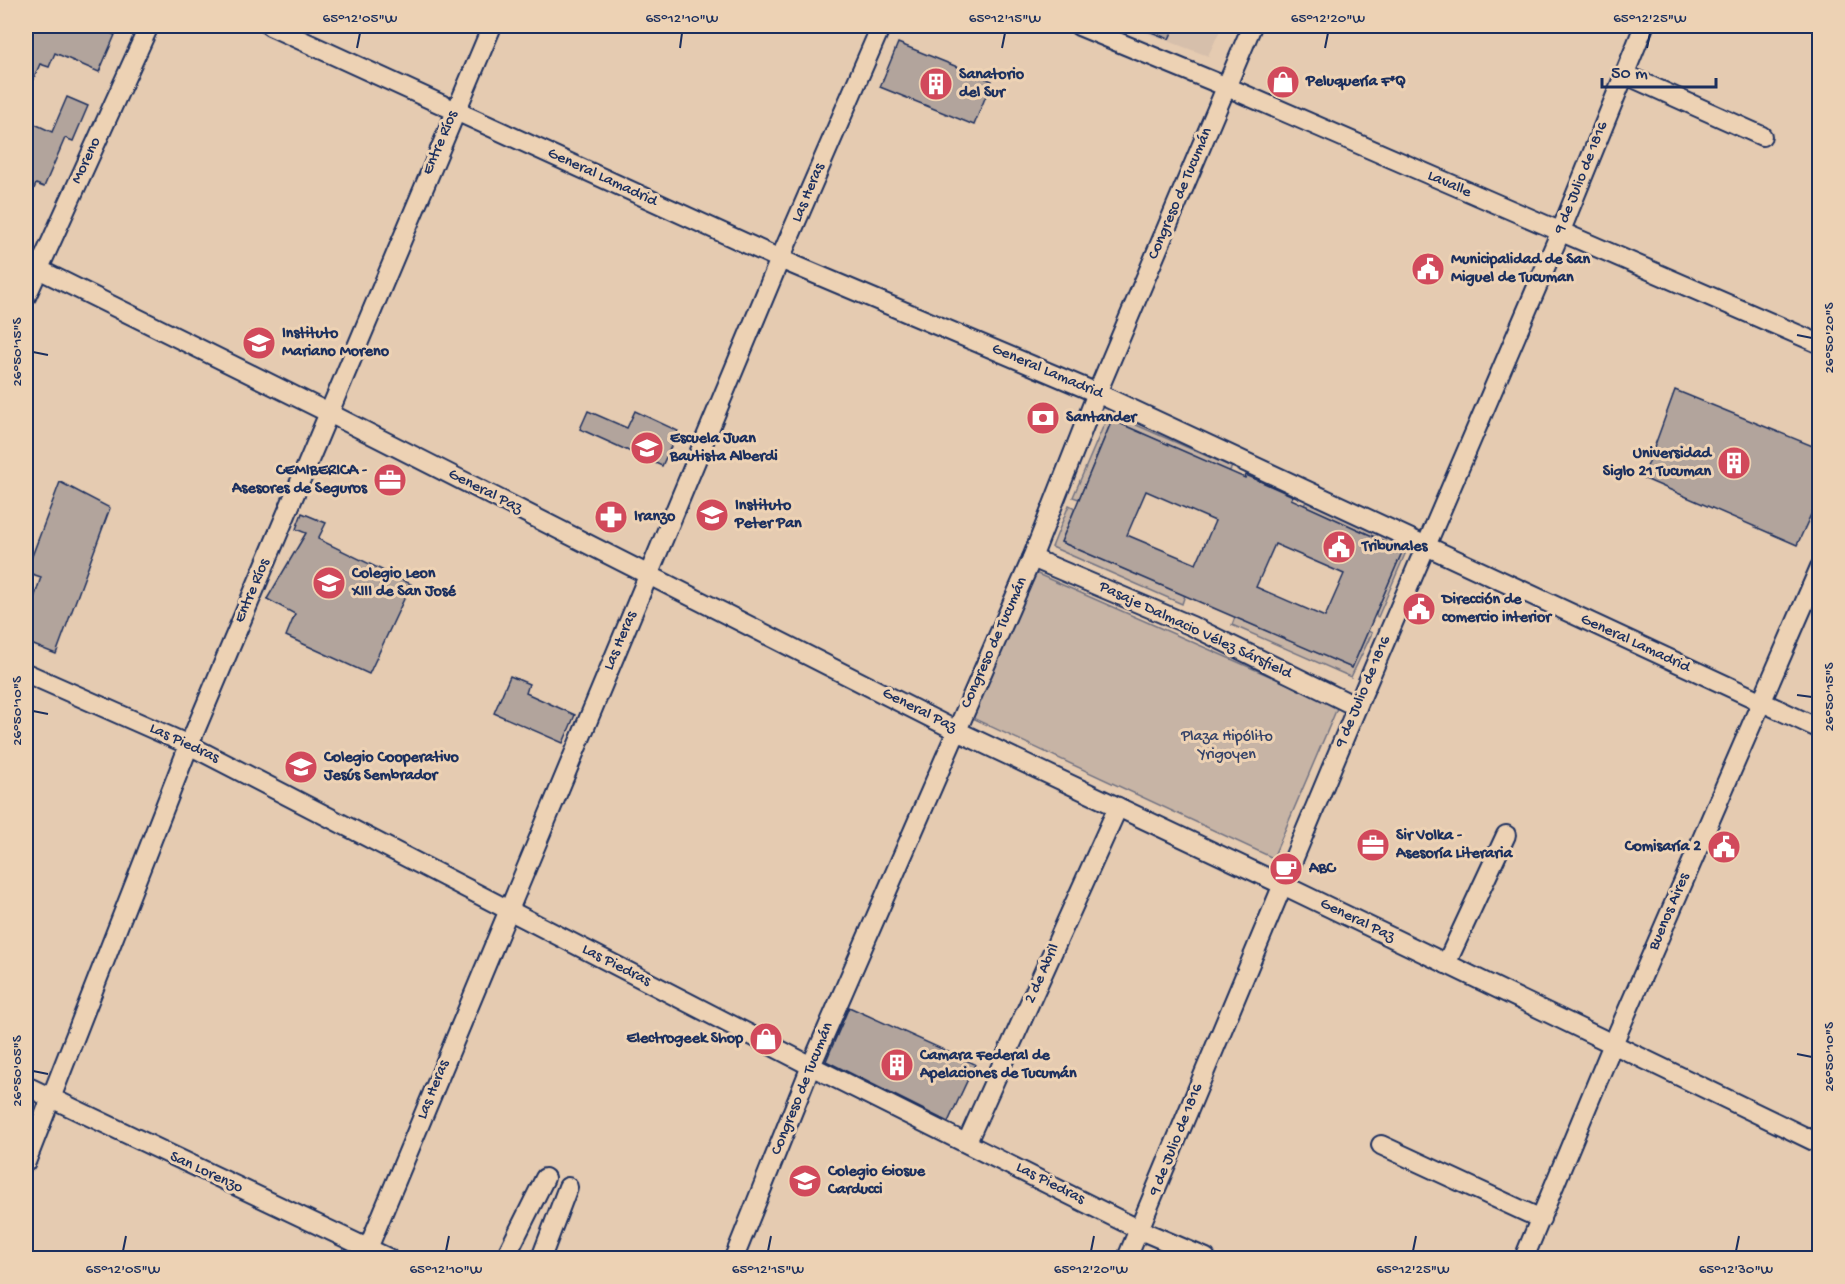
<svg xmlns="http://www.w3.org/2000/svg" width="1845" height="1284" viewBox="0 0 1845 1284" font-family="'Gochi Hand',sans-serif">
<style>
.built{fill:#d6bfab}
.green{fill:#c7b4a5;stroke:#717282;stroke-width:1.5}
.building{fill:#b2a49c;stroke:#1b2f5e;stroke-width:1.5;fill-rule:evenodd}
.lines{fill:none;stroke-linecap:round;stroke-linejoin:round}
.minor-casing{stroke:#1b2f5e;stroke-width:22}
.minor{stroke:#edd2b4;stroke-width:18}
.ticks{fill:none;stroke:#1b2f5e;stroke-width:2}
.labels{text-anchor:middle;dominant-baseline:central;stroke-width:6;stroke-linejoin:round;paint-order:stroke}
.poi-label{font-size:16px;font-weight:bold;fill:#1b2f5e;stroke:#edd2b4;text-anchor:start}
.street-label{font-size:16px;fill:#1b2f5e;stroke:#edd2b4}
.park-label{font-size:16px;fill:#354369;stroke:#edd2b4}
.neatline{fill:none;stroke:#1b2f5e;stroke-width:2}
.ticks-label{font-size:15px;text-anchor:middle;fill:#1b2f5e}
</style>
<rect width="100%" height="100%" fill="#e5cbb1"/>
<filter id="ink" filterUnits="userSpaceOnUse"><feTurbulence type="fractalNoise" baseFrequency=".0167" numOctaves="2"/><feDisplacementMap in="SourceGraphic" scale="12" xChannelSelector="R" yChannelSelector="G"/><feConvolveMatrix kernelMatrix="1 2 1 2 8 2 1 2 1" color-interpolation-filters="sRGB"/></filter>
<g filter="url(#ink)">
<path class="built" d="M1128,26H1222L1208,56Z"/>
<g class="green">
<path d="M1109,413L1232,467L1229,472L1112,420L1079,499L1073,497Z"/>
<path d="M1307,500L1408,547L1378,617L1375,615L1403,550L1304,505Z"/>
<path d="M1069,505L1075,508L1061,542L1185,595L1182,604L1052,547Z"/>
<path d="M1033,572L1338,706L1273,858L966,715Z"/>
<path d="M1235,617L1352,668L1368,631L1372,633L1351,677L1232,625Z"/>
</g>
<g class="building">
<path d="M26,26H92L115,35L99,72L55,53L49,67L40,64L26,96Z"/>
<path d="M1136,26H1175L1169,39Z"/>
<path d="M898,43L992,81L974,125L880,87Z"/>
<path d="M67,97L88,106L73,141L65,138L44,187L36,184L26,208V120L52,132Z"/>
<path d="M1675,390L1820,449V495L1797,545L1643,478Z"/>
<path d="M588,411L627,428L635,411L678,431L662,466L580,429Z"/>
<path d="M1112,420L1245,478L1246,475L1293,496L1291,499L1403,550L1352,668L1061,542ZM1146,491L1215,521L1196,564L1127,535ZM1275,544L1344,574L1325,617L1256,587Z"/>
<path d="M60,482L110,508L56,654L26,642V623L41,577L26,572Z"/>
<path d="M302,513L326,523L318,539L411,584L369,674L286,636L295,614L267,599L306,533L296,529Z"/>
<path d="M510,676L529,684L526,693L575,715L563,743L494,713Z"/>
<path d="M849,1007L975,1064L948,1122L826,1061Z"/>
</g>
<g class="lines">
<defs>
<g id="minor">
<path d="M270,26L780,259L1097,393L1820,729"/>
<path d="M1079,26L1227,87L1820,344"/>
<path d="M1624,74L1762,136"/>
<path d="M26,263L327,412L957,731L1283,885L1820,1144"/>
<path d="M26,297L149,26"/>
<path d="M1032,558L1192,626L1357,707"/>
<path d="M26,673L189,745L811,1066L1140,1230L1206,1258"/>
<path d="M1446,964L1506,835"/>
<path d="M26,1086L388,1258"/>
<path d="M967,1142L1118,807"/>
<path d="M1381,1145L1541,1219"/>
<path d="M26,1162L189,745L492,26"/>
<path d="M364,1258L780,259L881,26"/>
<path d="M505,1258L545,1178"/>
<path d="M541,1258L568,1187"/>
<path d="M734,1258L811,1066L1032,558L1097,393L1252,26"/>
<path d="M1127,1258L1357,707L1560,233L1644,26"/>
<path d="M1524,1258L1613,1044L1820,567"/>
</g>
</defs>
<use href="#minor" class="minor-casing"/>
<use href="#minor" class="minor"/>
</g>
</g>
<path class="ticks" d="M357,48L360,33M680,48L682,33M1002,48L1005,33M1325,48L1328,33M1647,48L1650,33M1797,335L1812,338M33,352L48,355M1797,695L1812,697M33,711L48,714M1797,1054L1812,1057M33,1071L48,1074M123,1251L126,1236M446,1251L449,1236M768,1251L771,1236M1091,1251L1094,1236M1413,1251L1416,1236M1736,1251L1739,1236"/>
<defs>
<symbol id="shop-disc" viewBox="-11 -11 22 22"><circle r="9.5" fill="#d1495b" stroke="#edd2b4"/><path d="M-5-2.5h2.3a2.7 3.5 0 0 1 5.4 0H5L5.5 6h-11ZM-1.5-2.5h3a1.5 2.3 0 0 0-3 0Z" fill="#fff"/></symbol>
<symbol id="building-disc" viewBox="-11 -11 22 22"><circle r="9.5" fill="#d1495b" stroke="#edd2b4"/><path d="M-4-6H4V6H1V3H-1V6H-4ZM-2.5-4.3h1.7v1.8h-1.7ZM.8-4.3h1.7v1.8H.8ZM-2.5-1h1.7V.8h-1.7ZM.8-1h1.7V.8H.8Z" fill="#fff"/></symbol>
<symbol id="civic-disc" viewBox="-11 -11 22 22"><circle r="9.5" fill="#d1495b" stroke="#edd2b4"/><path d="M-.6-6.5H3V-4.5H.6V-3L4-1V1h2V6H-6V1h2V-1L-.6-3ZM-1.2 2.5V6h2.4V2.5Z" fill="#fff"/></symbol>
<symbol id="school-disc" viewBox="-11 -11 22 22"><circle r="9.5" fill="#d1495b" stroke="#edd2b4"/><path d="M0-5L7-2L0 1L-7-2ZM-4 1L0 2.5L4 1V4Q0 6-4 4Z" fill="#fff"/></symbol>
<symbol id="bank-disc" viewBox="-11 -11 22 22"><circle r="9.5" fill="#d1495b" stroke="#edd2b4"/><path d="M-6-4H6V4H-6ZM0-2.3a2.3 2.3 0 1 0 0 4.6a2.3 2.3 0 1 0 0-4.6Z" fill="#fff"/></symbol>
<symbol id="office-disc" viewBox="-11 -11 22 22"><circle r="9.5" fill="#d1495b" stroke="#edd2b4"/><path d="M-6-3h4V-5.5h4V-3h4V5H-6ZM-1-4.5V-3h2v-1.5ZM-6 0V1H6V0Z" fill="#fff"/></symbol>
<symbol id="pharmacy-disc" viewBox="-11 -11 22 22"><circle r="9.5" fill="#d1495b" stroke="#edd2b4"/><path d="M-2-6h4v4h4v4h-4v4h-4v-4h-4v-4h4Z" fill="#fff"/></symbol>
<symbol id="cafe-disc" viewBox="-11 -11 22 22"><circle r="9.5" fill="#d1495b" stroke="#edd2b4"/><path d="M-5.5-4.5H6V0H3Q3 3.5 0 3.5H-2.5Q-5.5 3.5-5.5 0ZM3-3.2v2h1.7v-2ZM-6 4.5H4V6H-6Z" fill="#fff"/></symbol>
</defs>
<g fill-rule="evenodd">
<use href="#shop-disc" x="1264" y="63" width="38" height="38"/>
<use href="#building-disc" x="917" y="65" width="38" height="38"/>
<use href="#civic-disc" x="1409" y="250" width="38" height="38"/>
<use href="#school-disc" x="240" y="324" width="38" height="38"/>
<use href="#bank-disc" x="1024" y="399" width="38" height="38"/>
<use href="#school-disc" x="628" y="429" width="38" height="38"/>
<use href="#building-disc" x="1715" y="444" width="38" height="38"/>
<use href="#office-disc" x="371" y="461" width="38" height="38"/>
<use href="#school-disc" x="693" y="496" width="38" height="38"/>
<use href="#pharmacy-disc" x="592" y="498" width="38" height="38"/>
<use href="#civic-disc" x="1320" y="528" width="38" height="38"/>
<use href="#school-disc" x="310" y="564" width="38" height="38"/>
<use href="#civic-disc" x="1400" y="590" width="38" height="38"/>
<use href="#school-disc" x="282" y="748" width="38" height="38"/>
<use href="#office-disc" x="1354" y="826" width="38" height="38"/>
<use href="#civic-disc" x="1705" y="828" width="38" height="38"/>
<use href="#cafe-disc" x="1267" y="850" width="38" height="38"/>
<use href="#shop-disc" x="747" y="1020" width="38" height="38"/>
<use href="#building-disc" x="878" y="1046" width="38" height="38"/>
<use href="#school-disc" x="786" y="1162" width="38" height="38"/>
</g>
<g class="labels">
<g class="poi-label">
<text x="959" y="75">Sanatorio<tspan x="959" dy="18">del Sur</tspan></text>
<text x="1306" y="82">Peluquería F*Q</text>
<text x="1451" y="260">Municipalidad de San<tspan x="1451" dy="18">Miguel de Tucuman</tspan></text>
<text x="282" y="334">Instituto<tspan x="282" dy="18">Mariano Moreno</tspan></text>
<text x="1066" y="418">Santander</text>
<text x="670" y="439">Escuela Juan<tspan x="670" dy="18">Bautista Alberdi</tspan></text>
<text x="1711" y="454" text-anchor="end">Universidad<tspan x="1711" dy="18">Siglo 21 Tucuman</tspan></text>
<text x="367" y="471" text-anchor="end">CEMIBERICA -<tspan x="367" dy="18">Asesores de Seguros</tspan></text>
<text x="735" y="506">Instituto<tspan x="735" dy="18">Peter Pan</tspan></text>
<text x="634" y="517">Iranzo</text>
<text x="1362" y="547">Tribunales</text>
<text x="352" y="574">Colegio Leon<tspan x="352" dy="18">XIII de San José</tspan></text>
<text x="1442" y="600">Dirección de<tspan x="1442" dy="18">comercio interior</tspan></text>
<text x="324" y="758">Colegio Cooperativo<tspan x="324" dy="18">Jesús Sembrador</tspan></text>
<text x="1396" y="836">Sir Volka -<tspan x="1396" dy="18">Asesoría Literaria</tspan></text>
<text x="1701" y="847" text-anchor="end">Comisaría 2</text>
<text x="1309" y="869">ABC</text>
<text x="743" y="1039" text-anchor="end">Electrogeek Shop</text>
<text x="920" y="1056">Camara Federal de<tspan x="920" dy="18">Apelaciones de Tucumán</tspan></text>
<text x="828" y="1172">Colegio Giosue<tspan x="828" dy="18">Carducci</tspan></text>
</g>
<g class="street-label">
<text transform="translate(441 143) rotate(-67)">Entre Ríos</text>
<text transform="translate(87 161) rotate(-65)">Moreno</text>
<text transform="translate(602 178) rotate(25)">General Lamadrid</text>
<text transform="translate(1582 178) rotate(-68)">9 de Julio de 1816</text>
<text transform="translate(1449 185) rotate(24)">Lavalle</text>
<text transform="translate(809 193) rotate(-67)">Las Heras</text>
<text transform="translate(1181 194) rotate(-67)">Congreso de Tucumán</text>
<text transform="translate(1047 372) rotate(23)">General Lamadrid</text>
<text transform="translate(485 492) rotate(27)">General Paz</text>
<text transform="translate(253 591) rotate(-67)">Entre Ríos</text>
<text transform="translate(1195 631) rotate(25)">Pasaje Dalmacio Vélez Sársfield</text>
<text transform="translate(621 641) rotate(-67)">Las Heras</text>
<text transform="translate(995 643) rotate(-66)">Congreso de Tucumán</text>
<text transform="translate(1635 644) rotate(25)">General Lamadrid</text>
<text transform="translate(1364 692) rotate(-67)">9 de Julio de 1816</text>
<text transform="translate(919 711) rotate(27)">General Paz</text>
<text transform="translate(184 744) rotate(25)">Las Piedras</text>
<text transform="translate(1670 912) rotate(-67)">Buenos Aires</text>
<text transform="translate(1357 921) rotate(26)">General Paz</text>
<text transform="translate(616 966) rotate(27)">Las Piedras</text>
<text transform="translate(1043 974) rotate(-66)">2 de Abril</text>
<text transform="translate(803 1089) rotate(-68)">Congreso de Tucumán</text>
<text transform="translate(434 1090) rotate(-68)">Las Heras</text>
<text transform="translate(1177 1140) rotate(-68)">9 de Julio de 1816</text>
<text transform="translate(206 1173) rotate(25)">San Lorenzo</text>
<text transform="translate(1050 1184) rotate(27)">Las Piedras</text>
</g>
<g class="park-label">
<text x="1227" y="737">Plaza Hipólito<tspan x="1227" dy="18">Yrigoyen</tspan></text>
</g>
</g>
<rect width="1845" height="1284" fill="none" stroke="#edd2b4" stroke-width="66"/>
<path d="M1602 78v9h114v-9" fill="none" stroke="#1b2f5e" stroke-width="3"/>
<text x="1611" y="78" font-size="18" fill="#1b2f5e" stroke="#edd2b4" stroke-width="4.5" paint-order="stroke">50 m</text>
<rect x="33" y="33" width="1779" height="1218" class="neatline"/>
<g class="ticks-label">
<text x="360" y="22">65°12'05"W</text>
<text x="682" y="22">65°12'10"W</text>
<text x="1005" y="22">65°12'15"W</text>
<text x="1328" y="22">65°12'20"W</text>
<text x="1650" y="22">65°12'25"W</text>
<text transform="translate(1828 338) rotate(-90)" y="5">26°50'20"S</text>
<text transform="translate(16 352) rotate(-90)" y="5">26°50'15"S</text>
<text transform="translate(1828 697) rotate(-90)" y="5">26°50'15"S</text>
<text transform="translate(16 711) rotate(-90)" y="5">26°50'10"S</text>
<text transform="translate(1828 1057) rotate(-90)" y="5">26°50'10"S</text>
<text transform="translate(16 1071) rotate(-90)" y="5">26°50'05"S</text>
<text x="123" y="1273">65°12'05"W</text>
<text x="446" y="1273">65°12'10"W</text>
<text x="768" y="1273">65°12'15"W</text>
<text x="1091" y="1273">65°12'20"W</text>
<text x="1413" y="1273">65°12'25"W</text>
<text x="1736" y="1273">65°12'30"W</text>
</g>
</svg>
